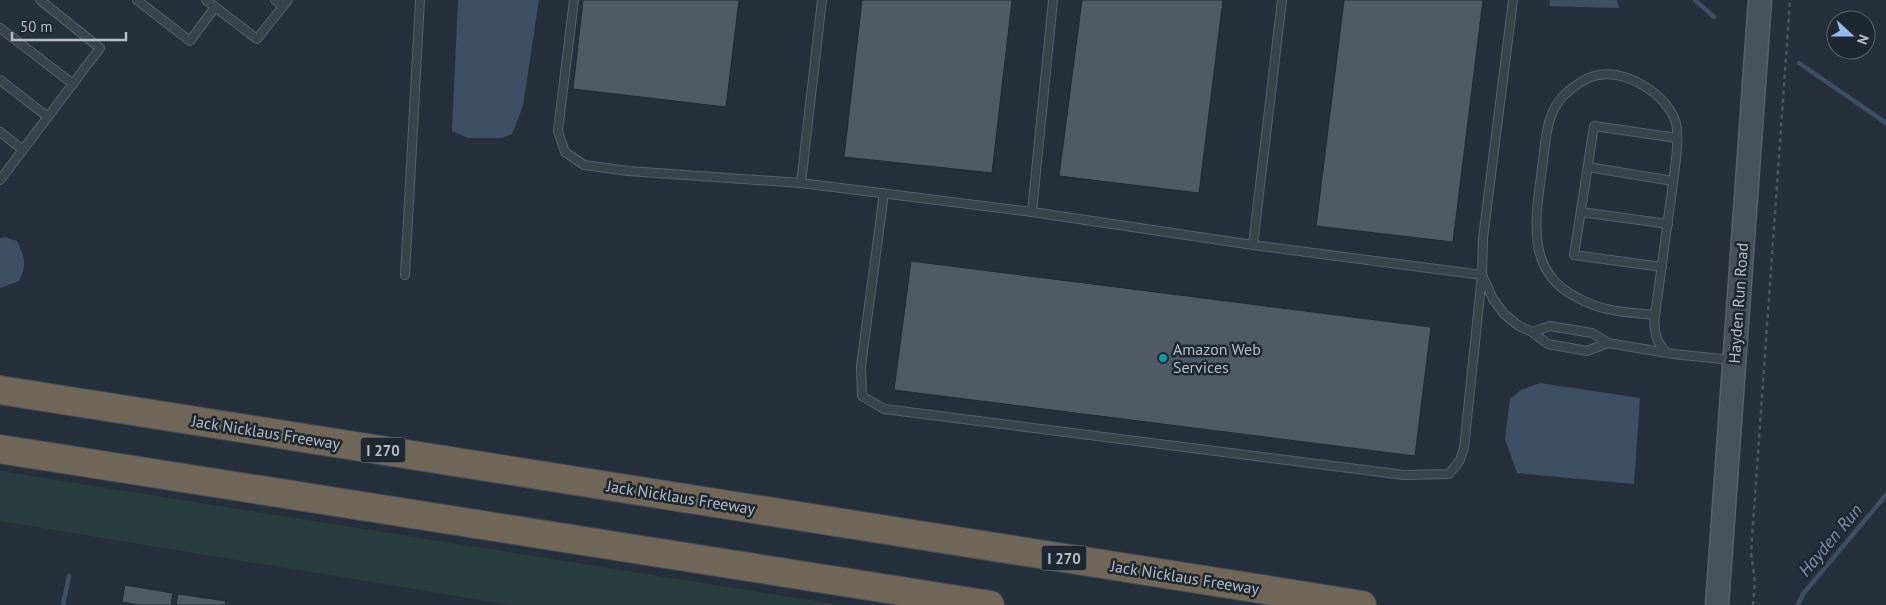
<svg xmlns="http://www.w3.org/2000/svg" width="1886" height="605" viewBox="0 0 1886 605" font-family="'PT Sans',sans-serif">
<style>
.green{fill:#293d3e}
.water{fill:#3e4f63}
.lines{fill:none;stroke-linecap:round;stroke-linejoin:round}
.stream{stroke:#3e4f63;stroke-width:4.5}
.building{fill:#505a67;stroke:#212933}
.service-casing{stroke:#58606a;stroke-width:10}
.secondary-casing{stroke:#58606a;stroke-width:25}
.motorway-casing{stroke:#454d57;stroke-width:30}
.path{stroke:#485a5c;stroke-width:2.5;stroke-dasharray:4 4;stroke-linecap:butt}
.service{stroke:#3a424c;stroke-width:8}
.secondary{stroke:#49515f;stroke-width:22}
.motorway{stroke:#716758;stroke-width:28}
.culture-dot{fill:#0f9aa8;stroke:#1f2731;stroke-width:2}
.labels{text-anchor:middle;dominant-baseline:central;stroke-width:5;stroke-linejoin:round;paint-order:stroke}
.shield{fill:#1f2731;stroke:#89909a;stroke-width:1}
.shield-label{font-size:15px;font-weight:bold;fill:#b6bdc7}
.street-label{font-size:16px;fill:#b6bdc7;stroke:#1f2731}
.poi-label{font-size:16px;fill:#b6bdc7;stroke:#1f2731;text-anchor:start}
.water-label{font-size:18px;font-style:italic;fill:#7a8fa8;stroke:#1f2731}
</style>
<rect width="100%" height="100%" fill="#26303c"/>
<path class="green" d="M0,471L841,605H510L0,521Z"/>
<g class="water">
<path d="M458,0H539L523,106L512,134L502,138H468L452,131Z"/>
<path d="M1550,0H1617L1619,8L1549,6Z"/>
<path d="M5,237L17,241C25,258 27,264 19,281L0,288V238Z"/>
<path d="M1540,383L1640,398L1634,484L1517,473L1505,439L1510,399L1521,390Z"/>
</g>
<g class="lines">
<g class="stream">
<path d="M1695,0L1714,17"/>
<path d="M1799,63L1886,123"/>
<path d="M63,605L69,576"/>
<path d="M1798,605L1803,594L1886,495"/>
</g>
</g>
<g class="building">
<path d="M583,0H739L726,107L573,89Z"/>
<path d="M862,0H1012L992,173L844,157Z"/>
<path d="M1082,0H1223L1199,193L1059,176Z"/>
<path d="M1344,0H1483L1453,242L1316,226Z"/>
<path d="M911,261L1431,327L1415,456L894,390Z"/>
<path d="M125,585L173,593L171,605H139L122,602Z"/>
<path d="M178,594L226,601L225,605H176Z"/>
</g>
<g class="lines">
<defs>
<g id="service">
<path d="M137,0L190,41L215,7L257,39L288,0"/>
<path d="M206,0L215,7"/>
<path d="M275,0L283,6"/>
<path d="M574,0L558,131L565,152L584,165L628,171L801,183"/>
<path d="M822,0L801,183L1032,212"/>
<path d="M1053,0L1032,212L1253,245"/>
<path d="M1282,0L1253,245L1482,275"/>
<path d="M0,28L73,84"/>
<path d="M0,80L48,117"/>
<path d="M0,132L23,150"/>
<path d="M1588,167L1673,181"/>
<path d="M0,180L100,48L40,0"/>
<path d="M884,193L861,366L862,396L884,409L1404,475L1449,474L1460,460L1464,448L1482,275L1483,238L1513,0"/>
<path d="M1581,212L1668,224"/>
<path d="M1662,267L1574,255L1594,126L1677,138"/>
<path d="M405,275L420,0"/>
<path d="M1483,277L1493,299L1504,314L1519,326L1532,332L1548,344L1587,351L1608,343"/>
<path d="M1655,315C1639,313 1622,313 1607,309C1597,307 1587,303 1578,298C1524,272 1536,218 1542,168C1546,142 1545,113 1565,94C1573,87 1584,79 1594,76C1623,67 1668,94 1676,123C1680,142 1674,171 1672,191C1666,232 1661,273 1655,315C1653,330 1656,343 1667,353"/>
<path d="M1532,332L1550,326L1592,333L1608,343L1673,354L1732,360"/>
</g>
<path id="secondary" d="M1717,605L1760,0"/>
<g id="motorway">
<path d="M0,390L1362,605"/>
<path d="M0,449L990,605"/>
</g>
</defs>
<use href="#service" class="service-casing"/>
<use href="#secondary" class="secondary-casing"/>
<use href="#motorway" class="motorway-casing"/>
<path class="path" d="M1753,605L1755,582L1751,553L1790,0"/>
<use href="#service" class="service"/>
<use href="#secondary" class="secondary"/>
<use href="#motorway" class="motorway"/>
</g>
<circle class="culture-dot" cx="1163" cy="358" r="5"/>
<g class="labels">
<g class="shield">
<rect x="360.5" y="437.5" width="45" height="25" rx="4"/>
<rect x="1041.5" y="545.5" width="45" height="25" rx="4"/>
</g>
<g class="shield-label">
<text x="383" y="450">I 270</text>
<text x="1064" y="558">I 270</text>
</g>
<g class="street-label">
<text transform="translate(1738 303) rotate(-86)">Hayden Run Road</text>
<text transform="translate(266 432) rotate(9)">Jack Nicklaus Freeway</text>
<text transform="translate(681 497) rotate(9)">Jack Nicklaus Freeway</text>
<text transform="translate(1185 577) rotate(9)">Jack Nicklaus Freeway</text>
</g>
<g class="poi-label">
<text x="1173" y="349">Amazon Web<tspan x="1173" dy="18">Services</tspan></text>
</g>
<g class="water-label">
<text transform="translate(1830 540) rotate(-50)">Hayden Run</text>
</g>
</g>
<g transform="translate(1851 35) rotate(111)"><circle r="24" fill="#1f2731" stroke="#5b636d"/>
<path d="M0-4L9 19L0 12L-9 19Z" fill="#94b9ee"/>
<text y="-8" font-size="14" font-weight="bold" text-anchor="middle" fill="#b6bdc7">N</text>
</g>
<path d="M12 32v8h114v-8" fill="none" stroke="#b6bdc7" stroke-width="2.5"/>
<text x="20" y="32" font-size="15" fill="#b6bdc7" stroke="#1f2731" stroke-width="4" paint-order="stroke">50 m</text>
</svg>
